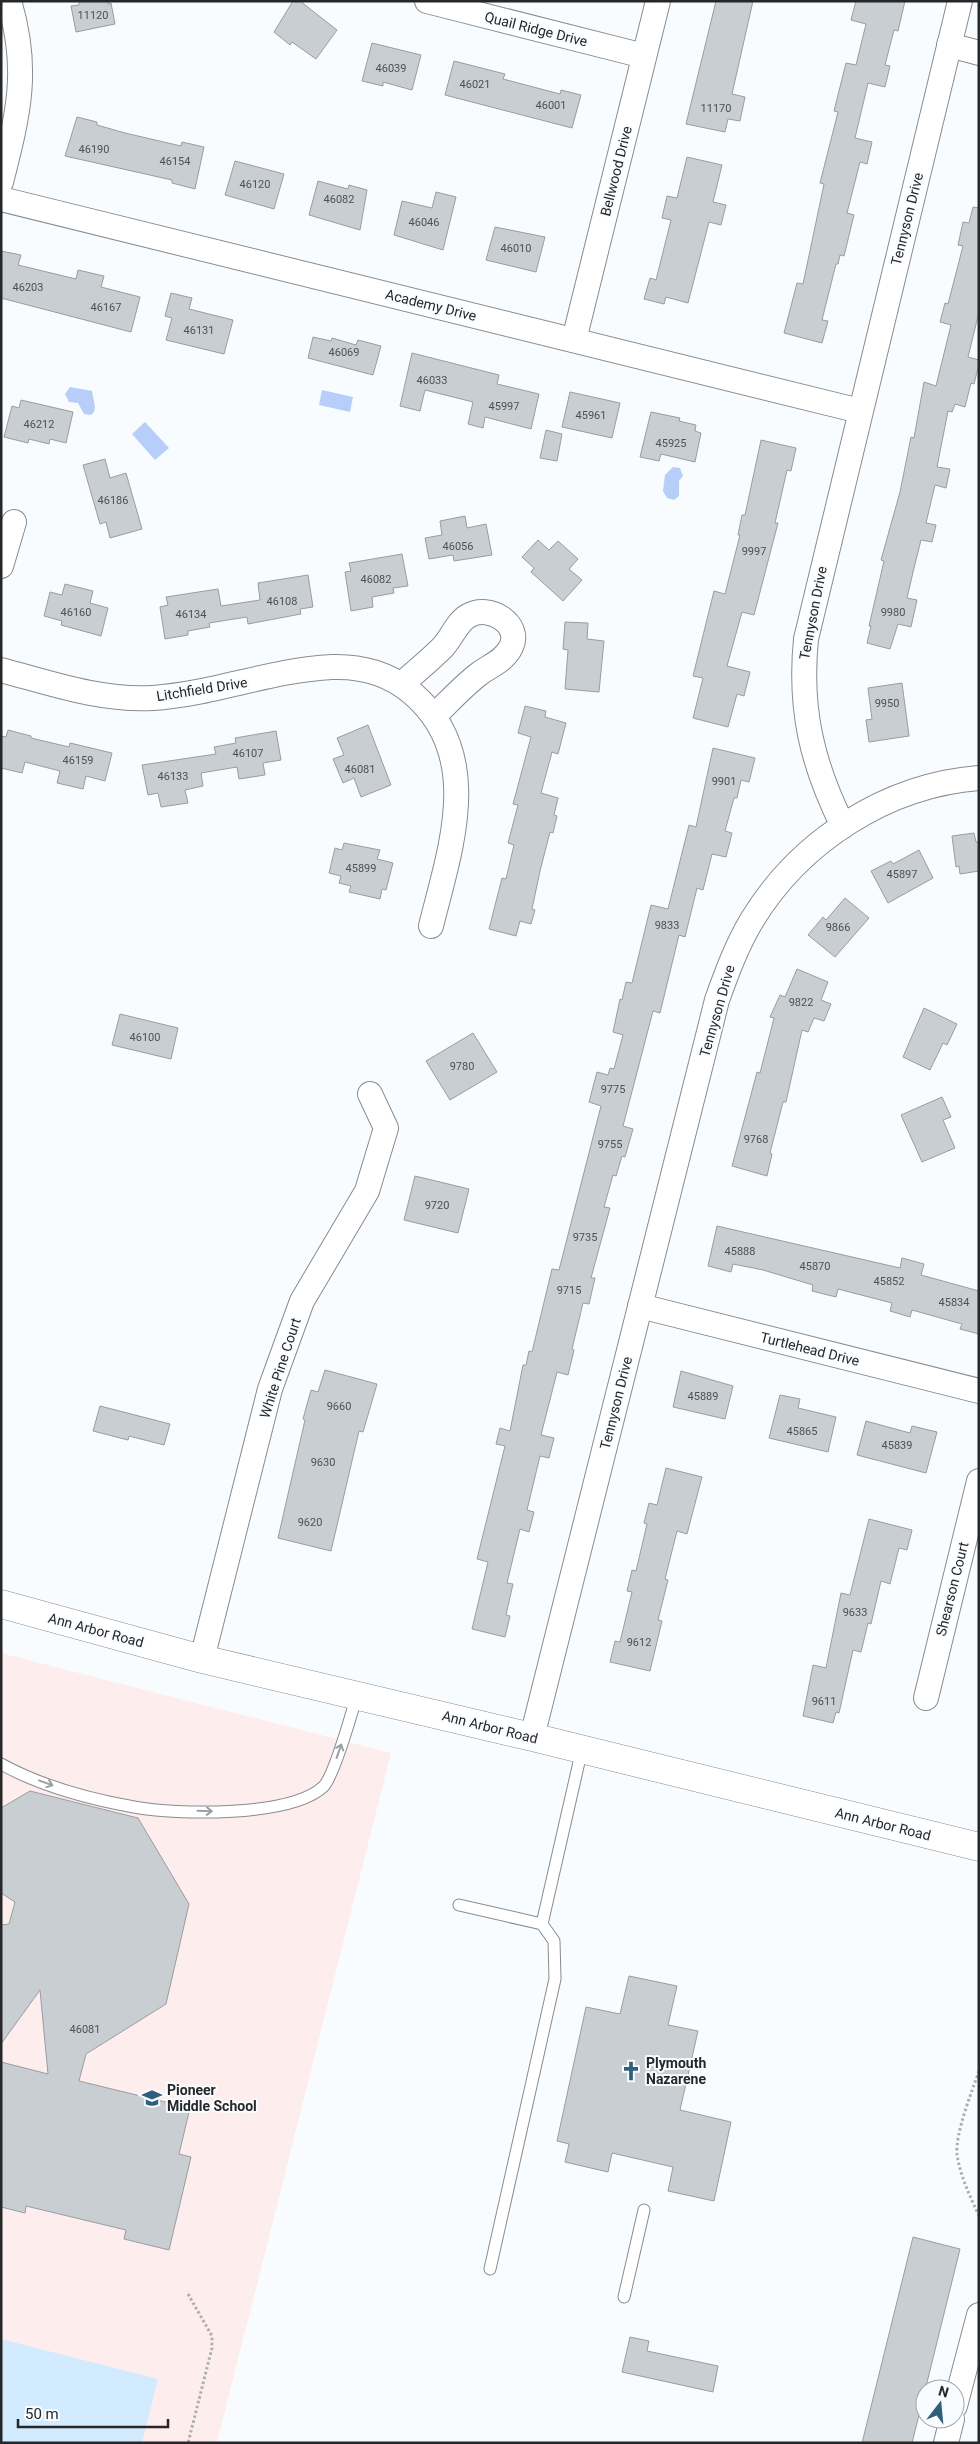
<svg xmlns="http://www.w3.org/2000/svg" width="980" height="2444" viewBox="0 0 980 2444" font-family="Roboto,sans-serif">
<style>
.education{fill:#feeded}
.green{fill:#d3ebfe}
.water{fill:#b6cef9}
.building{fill:#c9ced2;stroke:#999da1}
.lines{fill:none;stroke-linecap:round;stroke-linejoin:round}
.lane-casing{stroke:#878c90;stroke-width:13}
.street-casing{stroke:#878c90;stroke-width:26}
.secondary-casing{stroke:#878c90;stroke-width:29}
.path{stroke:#acafb1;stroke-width:3;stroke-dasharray:2.5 2.5;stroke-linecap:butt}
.lane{stroke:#fff;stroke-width:11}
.street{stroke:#fff;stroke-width:24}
.secondary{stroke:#fff;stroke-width:28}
.oneway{stroke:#9d9e9f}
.labels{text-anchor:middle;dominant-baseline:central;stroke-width:4;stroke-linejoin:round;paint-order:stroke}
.number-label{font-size:11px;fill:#4e5153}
.street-label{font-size:14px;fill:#252729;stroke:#f9fcff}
.poi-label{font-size:14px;font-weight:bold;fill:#252729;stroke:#f9fcff;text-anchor:start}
</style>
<rect width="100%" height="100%" fill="#f9fcff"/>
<path class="education" d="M1,1653L391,1753L217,2443H1Z"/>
<path class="green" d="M1,2339L158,2379L142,2443H1Z"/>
<g class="water">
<path d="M70,387L92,391L95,407L94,412L91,415L84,414L78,403L69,402L65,394Z"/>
<path d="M322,390L353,397L350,412L319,405Z"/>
<path d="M145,422L169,448L155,460L132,434Z"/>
<path d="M673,467L680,468L683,476L679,481V496L674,500L667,498L663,491L665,475Z"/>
</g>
<g class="building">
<path d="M79,1H108V4L111,3L115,24L76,32L71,6L79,5Z"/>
<path d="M293,1H300L337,30L316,59L292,42L290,45L274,32Z"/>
<path d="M716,1H753L732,94L745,97L740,121L728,119L725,132L686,124Z"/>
<path d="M856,1H905L898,31L894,30L885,65L890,66L885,87L868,83L855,138L872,142L867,164L860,162L847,213L854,215L844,256L840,255L838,264H836L822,320L828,321L822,343L784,333L797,283L803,284L824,184L820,183L838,112L834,111L846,63L856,65L866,24L851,20Z"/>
<path d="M372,43L421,55L412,90L383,82V86L362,81Z"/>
<path d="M454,61L505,74L503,79L560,94L561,90L581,95L572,128L445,95Z"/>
<path d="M77,117L97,122V125L125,133L181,146L182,142L204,147L195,189L172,183V180L65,156Z"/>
<path d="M687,157L722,165L713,202L726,205L721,225L709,222L688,303L666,297L664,304L644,299L650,278L656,280L671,220L662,218L667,196L677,198Z"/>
<path d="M235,161L284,174L274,209L225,195Z"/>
<path d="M318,181L348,189L349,185L367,190L360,230L309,215Z"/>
<path d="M436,192L456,197L443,250L394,235L402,201L432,208Z"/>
<path d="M973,207L979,208V312L968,357L979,360V364L974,384L971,383L965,407L955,404L952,412L948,411L937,467L950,469L946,488L935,485L926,523L936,525L932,542L921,540L914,568L907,598L917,600L911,627L898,624L890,649L867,643L871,626H869L884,561L881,560L900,492L911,437L914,438L924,382L936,386L951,325L940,322L945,303L948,304L963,246L958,245L963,222L969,223Z"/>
<path d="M495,227L545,237L536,272L486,260Z"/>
<path d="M1,251L21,255L18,265L76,279L78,270L104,276L101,287L140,297L131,332L1,298Z"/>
<path d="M171,293L192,298L189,309L233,320L224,354L166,340L172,318L165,316Z"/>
<path d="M313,337L331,341L332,338L356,345L358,340L381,346L373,375L308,358Z"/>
<path d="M412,353L499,375L497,384L539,394L531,429L485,417L483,428L468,424L473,402L425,390L420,411L400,406Z"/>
<path d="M570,392L620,403L612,438L562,427Z"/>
<path d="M21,400L73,412L66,443L50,439L49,444L29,439L28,443L4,437L12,406L19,408Z"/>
<path d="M651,412L680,418L679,421L696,425L695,431L701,433L695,462L661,454L659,461L640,457Z"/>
<path d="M546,430L562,434L557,461L540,458Z"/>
<path d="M761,440L796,448L791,471L787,470L775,523H778L754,615L742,612L727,666L750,672L744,696L737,694L728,727L693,718L703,678L693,676L714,591L725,594L740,535H738L742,515H745Z"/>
<path d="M105,459L110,478L126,473L142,529L110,538L106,522L100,524L83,465Z"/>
<path d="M465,516L467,528L486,524L492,555L454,561L453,555L429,559L425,538L442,535L440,521Z"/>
<path d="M538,540L549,550L558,541L578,559L569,569L582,580L563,601L531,572L534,568L522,557Z"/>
<path d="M402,554L408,586L393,588L394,593L372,597L373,607L351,611L345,572L351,571L349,563Z"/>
<path d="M308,575L313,607L300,609L301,614L248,624L247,617L209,623L210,627L188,631V635L165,639L160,607L168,605L166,597L218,589L221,606L260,600L258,583Z"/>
<path d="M65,584L93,591L90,603L108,608L101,636L61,625L62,621L44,616L50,592L62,595Z"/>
<path d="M565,622L588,623L587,639L604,641L599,692L565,689L568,650L563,649Z"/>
<path d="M902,683L909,736L869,742L866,720L872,719L868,688Z"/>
<path d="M525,706L546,711L545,717L566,723L558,754L552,752L541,793L558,798L554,815L557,816L553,833L550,832L540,871L532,909L535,910L531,924L520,921L516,936L489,929L502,878L506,879L514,845L508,843L518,805L513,804L531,737L518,733Z"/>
<path d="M368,725L391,785L361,797L354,778L343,783L333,759L344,755L337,738Z"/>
<path d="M8,730L31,736V738L69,747L70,743L112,753L105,781L86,776L83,789L57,783L60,771L25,762L22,773L1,768V736L6,737Z"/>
<path d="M276,731L281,760L263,763L265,775L239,779L237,767L201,773L203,786L185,790L188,803L161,807L158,793L148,795L142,765L216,754L214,747L236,743L235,738Z"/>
<path d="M713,748L755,758L749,782L741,780L737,798H734L725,831L732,833L726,857L712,854L703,890L697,888L685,937L679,935L660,1013L653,1011L623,1126L633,1129L625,1157L622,1156L616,1176L613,1175L604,1207L610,1208L591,1278H595L589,1304L583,1303L572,1349L574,1350L568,1375L557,1372L541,1435L554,1438L549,1458L540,1456L527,1510L534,1512L529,1532L520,1529L507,1583L513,1584L506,1615L510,1616L505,1637L472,1629L488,1562L477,1559L505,1446L496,1444L500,1428L510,1431L523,1365H526L529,1351L532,1352L552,1269L559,1270L601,1106L589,1102L597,1072L608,1075L610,1068L614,1069L623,1035L613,1032L620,999L622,1000L626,982L632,983L651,905L668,909L689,825L696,827Z"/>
<path d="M974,833L976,842H979V871L960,874L959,866L956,867L952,836Z"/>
<path d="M344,843L380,850L377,859L393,863L386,890L382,889L380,899L349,892L351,886L339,883L341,876L329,873L335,848L342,850Z"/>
<path d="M919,850L933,878L888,903L871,871L891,861L893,864Z"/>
<path d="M845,898L869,918L835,957L808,935L823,917L826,920Z"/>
<path d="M797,969L828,982L821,1000L831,1004L824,1021L814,1018L808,1032L802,1030L786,1102H783L770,1153L772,1154L767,1176L732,1166L757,1072L760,1073L774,1018L770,1017L780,995L785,997Z"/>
<path d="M924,1008L957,1024L947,1045L943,1043L930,1070L903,1057Z"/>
<path d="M120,1014L178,1028L171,1059L112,1045Z"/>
<path d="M473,1033L497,1072L450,1100L426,1061Z"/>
<path d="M942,1097L951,1117L943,1120L955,1148L922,1162L901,1115Z"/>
<path d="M415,1176L469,1189L458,1233L404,1220Z"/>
<path d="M717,1226L900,1268L902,1258L924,1264L921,1275L979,1291V1334L960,1329L962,1324L912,1310L910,1317L890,1311L892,1303L838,1289L836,1297L812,1291L813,1285L763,1270L733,1264L731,1272L708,1266Z"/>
<path d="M325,1370L377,1384L363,1432L359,1431L331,1551L278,1538L305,1420L303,1419L311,1390L318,1392Z"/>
<path d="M681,1371L733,1386L725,1419L673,1407Z"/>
<path d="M780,1395L800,1399L798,1408L836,1417L828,1452L769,1438Z"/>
<path d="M100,1406L170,1424L164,1445L129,1436L128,1440L93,1431Z"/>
<path d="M866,1421L910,1433L912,1426L937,1432L926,1473L857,1455Z"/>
<path d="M666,1468L702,1477L687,1534L677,1531L665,1579L668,1580L658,1620L662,1621L650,1671L610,1662L615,1641L620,1642L632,1592L627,1591L632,1570L636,1571L647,1524L644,1523L649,1503L657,1505Z"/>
<path d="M869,1519L912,1530L907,1550L899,1548L890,1584L881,1581L871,1624L868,1623L861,1652L853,1650L839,1713L836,1712L833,1723L803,1716L813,1665L826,1668L841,1593L850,1595Z"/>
<path d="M30,1791L138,1818L189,1904L166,2004L86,2054L79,2081L190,2108L179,2154L191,2157L169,2250L124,2239L126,2230L26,2206L25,2213L1,2207V2062L48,2074L40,1990L1,2044V1925L9,1924L15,1902L1,1893V1808Z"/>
<path d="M629,1976L677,1986L668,2025L698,2031L680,2110L731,2122L714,2201L668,2191L673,2167L612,2153L608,2172L565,2162L569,2144L557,2141L586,2007L620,2014Z"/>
<path d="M913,2237L960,2249L918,2419L912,2443H862Z"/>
<path d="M630,2337L649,2341L647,2351L718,2366L713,2392L622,2372Z"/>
</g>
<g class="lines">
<defs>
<g id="lane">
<path d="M1,1764C41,1786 89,1799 134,1807C177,1815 290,1817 323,1787C334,1777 352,1712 357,1695"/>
<path d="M459,1905L542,1924L582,1749"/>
<path d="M490,2269L555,1979L554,1941L542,1924"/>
<path d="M624,2297L644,2210"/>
</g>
<g id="street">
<path d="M427,1L644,56"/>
<path d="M949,45L979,53"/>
<path d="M1,182C18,115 30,70 9,1"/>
<path d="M1,199L860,411"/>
<path d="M574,340L658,1"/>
<path d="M1,566L14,522"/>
<path d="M1,670C50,683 101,701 153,698C213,694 271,670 332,667C361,666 390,674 412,693C485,755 450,849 431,926"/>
<path d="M402,684C415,672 429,661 442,648C451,639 457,622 468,616C490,603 522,625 511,647C504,661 491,665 479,674C463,686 449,702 434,716"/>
<path d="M843,826C812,764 799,709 806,639L960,1"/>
<path d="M640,1306L979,1391"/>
<path d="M202,1659L270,1389L302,1301L367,1191L386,1128L370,1094"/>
<path d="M926,1698L979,1481"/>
<path d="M532,1737L717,1000C727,972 737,945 752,920C800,841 887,785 979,778"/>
<path d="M955,2406L979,2315"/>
<path d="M946,2443L952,2419"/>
</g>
<path id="secondary" d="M1,1604L202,1659L532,1737L979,1847"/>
</defs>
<use href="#lane" class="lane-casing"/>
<use href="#street" class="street-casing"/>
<use href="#secondary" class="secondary-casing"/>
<g class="path">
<path d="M979,2071C972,2091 955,2134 957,2154C960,2176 970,2196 979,2216"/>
<path d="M188,2294L212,2336V2348L188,2443"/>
</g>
<use href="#lane" class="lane"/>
<use href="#street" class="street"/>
<use href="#secondary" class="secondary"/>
</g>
<defs><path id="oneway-shaft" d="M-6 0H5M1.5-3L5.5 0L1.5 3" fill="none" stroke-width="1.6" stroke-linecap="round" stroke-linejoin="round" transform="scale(1.25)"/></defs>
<g class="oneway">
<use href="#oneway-shaft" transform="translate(339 1751) rotate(-71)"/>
<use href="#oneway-shaft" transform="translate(46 1783) rotate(20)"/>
<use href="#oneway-shaft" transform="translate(205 1811) rotate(2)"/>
</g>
<defs>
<symbol id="church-bare" viewBox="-9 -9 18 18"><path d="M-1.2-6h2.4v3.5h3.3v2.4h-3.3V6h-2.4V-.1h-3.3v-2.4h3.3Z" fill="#305f7e" stroke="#f9fcff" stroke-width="2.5" paint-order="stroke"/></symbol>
<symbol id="school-bare" viewBox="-9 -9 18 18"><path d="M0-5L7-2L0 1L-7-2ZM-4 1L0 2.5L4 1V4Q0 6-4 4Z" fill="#305f7e" stroke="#f9fcff" stroke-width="2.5" paint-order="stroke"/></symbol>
</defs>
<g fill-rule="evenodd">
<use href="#church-bare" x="617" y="2057" width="28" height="28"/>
<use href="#school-bare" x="138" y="2084" width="28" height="28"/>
</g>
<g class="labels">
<g class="number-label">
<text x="93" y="15">11120</text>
<text x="391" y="68">46039</text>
<text x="475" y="84">46021</text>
<text x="551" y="105">46001</text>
<text x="716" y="108">11170</text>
<text x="94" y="149">46190</text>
<text x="175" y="161">46154</text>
<text x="255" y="184">46120</text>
<text x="339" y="199">46082</text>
<text x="424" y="222">46046</text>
<text x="516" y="248">46010</text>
<text x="28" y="287">46203</text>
<text x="106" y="307">46167</text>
<text x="199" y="330">46131</text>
<text x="344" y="352">46069</text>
<text x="432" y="380">46033</text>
<text x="504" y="406">45997</text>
<text x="591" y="415">45961</text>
<text x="39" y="424">46212</text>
<text x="671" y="443">45925</text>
<text x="113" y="500">46186</text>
<text x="458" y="546">46056</text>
<text x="754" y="551">9997</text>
<text x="376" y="579">46082</text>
<text x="282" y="601">46108</text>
<text x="76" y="612">46160</text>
<text x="893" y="612">9980</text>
<text x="191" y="614">46134</text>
<text x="887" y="703">9950</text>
<text x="248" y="753">46107</text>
<text x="78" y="760">46159</text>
<text x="360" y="769">46081</text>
<text x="173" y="776">46133</text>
<text x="724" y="781">9901</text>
<text x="361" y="868">45899</text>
<text x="902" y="874">45897</text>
<text x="667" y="925">9833</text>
<text x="838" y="927">9866</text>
<text x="801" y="1002">9822</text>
<text x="145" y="1037">46100</text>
<text x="462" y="1066">9780</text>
<text x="613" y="1089">9775</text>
<text x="756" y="1139">9768</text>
<text x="610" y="1144">9755</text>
<text x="437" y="1205">9720</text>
<text x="585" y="1237">9735</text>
<text x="740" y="1251">45888</text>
<text x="815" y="1266">45870</text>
<text x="889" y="1281">45852</text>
<text x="569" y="1290">9715</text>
<text x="954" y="1302">45834</text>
<text x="703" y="1396">45889</text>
<text x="339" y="1406">9660</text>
<text x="802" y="1431">45865</text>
<text x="897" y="1445">45839</text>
<text x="323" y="1462">9630</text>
<text x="310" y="1522">9620</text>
<text x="855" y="1612">9633</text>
<text x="639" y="1642">9612</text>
<text x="824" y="1701">9611</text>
<text x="85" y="2029">46081</text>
</g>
<g class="street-label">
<text transform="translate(536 29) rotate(14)">Quail Ridge Drive</text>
<text transform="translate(616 171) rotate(-76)">Bellwood Drive</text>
<text transform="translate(907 219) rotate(-76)">Tennyson Drive</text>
<text transform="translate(431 305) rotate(14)">Academy Drive</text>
<text transform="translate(813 613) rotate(-79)">Tennyson Drive</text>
<text transform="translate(202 689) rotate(-9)">Litchfield Drive</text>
<text transform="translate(717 1011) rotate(-74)">Tennyson Drive</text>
<text transform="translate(810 1349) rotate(14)">Turtlehead Drive</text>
<text transform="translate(280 1368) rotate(-72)">White Pine Court</text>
<text transform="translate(616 1403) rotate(-76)">Tennyson Drive</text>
<text transform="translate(952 1589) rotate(-76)">Shearson Court</text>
<text transform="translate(96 1630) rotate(15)">Ann Arbor Road</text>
<text transform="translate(490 1727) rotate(14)">Ann Arbor Road</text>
<text transform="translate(883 1824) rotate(14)">Ann Arbor Road</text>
</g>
<g class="poi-label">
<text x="646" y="2063">Plymouth<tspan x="646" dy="16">Nazarene</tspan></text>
<text x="167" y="2090">Pioneer<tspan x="167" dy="16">Middle School</tspan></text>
</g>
</g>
<rect width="980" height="2444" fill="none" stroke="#252729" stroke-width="5"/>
<g transform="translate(940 2404) rotate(16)"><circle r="24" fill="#f9fcff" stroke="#a4a7a9"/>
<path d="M0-4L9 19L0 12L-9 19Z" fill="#305f7e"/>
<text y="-8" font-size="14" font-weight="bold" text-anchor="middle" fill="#252729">N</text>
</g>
<path d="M18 2419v8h150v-8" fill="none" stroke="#252729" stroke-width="2.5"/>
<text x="25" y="2419" font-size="15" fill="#252729" stroke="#f9fcff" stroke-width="4" paint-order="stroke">50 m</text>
</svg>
